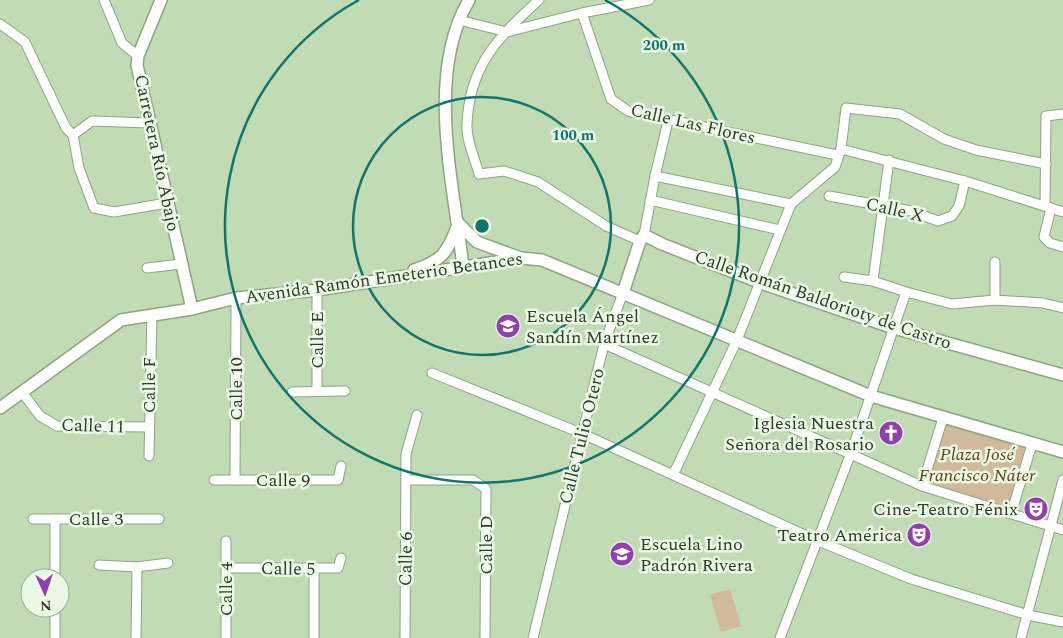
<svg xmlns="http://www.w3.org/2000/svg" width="1063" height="638" viewBox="0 0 1063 638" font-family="Spectral,serif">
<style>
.green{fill:#d1ba9a}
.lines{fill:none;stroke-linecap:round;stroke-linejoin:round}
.minor-casing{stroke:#8ca580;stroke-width:11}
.tertiary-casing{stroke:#8ca580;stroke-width:14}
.minor{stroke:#fff;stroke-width:9}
.tertiary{stroke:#fff;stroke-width:11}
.ring{fill:none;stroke:#0f766e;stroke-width:2.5}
.labels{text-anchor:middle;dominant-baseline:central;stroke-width:5;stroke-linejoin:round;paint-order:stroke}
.street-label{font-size:18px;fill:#303b2b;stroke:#eaf8e4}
.poi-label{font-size:18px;fill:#303b2b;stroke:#eaf8e4;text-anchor:end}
.park-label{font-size:18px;font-style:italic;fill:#5e4319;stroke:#eaf8e4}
.centre{fill:#0f766e;stroke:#eaf8e4;stroke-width:2.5}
.ring-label{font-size:15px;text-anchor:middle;font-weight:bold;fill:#0f766e;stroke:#eaf8e4;stroke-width:5;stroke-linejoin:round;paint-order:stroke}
</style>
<rect width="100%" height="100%" fill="#c1dbb5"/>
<g class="green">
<path d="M945,420L1028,446L1009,508L925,483Z"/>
<path d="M730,589L741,626L721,632L710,595Z"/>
</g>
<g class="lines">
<defs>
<g id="minor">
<path d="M104,0L122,43L138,56"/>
<path d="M539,0C498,37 469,66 467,125C466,140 475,159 479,174L504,171L538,182L606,226L640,241"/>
<path d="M582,13L611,99L628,111L837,155"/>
<path d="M459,20L507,32L582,13L649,0"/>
<path d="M0,24L25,42L66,128L73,135L79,168L94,208L114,212L167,203"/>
<path d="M73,135L92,121L149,123"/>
<path d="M841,149L965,181L1063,212"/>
<path d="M655,176L791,204"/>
<path d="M829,196L911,211L938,221L952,216L959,206L965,181"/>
<path d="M650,200L780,230"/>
<path d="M1045,206L1046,116L1063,114"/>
<path d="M1051,208L1044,237L1050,243L1063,247"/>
<path d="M644,235L655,176L668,121"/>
<path d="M995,262V300"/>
<path d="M147,268L181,264"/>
<path d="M844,277L873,281L906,292L952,304L995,300L1043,303L1063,308"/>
<path d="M873,281L889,160"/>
<path d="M317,290V390"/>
<path d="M604,344L922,486L1063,530"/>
<path d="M432,373L583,434L816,540L911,579L1028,615L1063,622"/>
<path d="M22,392L40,416L57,426L149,427"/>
<path d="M292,392L345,391"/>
<path d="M149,456L152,315"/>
<path d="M673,475L737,340L791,204L835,167L841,149L846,108L900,114L944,139L976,150L1046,164"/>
<path d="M214,480H338L341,466"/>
<path d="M235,480L236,298"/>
<path d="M407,480H473L486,489L485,638"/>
<path d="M922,486L943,418"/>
<path d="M1011,514L1032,444"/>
<path d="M33,519H159"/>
<path d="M99,565L137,567L168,563"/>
<path d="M227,568H338L341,558"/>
<path d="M55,578V519"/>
<path d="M55,638V608"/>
<path d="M136,638L137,567"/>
<path d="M226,638V541"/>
<path d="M314,638V570"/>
<path d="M405,638L406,454L417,415"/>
<path d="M533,638L604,344L623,293"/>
<path d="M780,638L851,453L906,292"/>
<path d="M1021,638L1063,480"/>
</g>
<g id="tertiary">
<path d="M161,0L138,56L137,65L192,309"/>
<path d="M458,223L477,242L518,257"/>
<path d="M463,267C454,185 425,75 469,0"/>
<path d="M414,270C441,261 447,254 457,227"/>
<path d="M623,293L640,241L644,235L662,244L761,283L894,328L1063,375"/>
<path d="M0,408L121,320L192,309L236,298L317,290L521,258L542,260L871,396L1063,452"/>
</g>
</defs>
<use href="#minor" class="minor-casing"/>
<use href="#tertiary" class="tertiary-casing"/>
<use href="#minor" class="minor"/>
<use href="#tertiary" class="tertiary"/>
</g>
<g class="ring">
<circle cx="482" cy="226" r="129"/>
<path d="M605 0A257 257 0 1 1 359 0"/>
</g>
<defs>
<symbol id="school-disc" viewBox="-11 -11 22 22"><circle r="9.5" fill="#903fae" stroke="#eaf8e4"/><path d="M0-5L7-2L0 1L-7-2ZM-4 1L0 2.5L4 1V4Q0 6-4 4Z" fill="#fff"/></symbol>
<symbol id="church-disc" viewBox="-11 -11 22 22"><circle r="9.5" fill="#903fae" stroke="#eaf8e4"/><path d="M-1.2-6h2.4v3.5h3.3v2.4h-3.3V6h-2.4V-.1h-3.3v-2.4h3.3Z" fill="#fff"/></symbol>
<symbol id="theatre-disc" viewBox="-11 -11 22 22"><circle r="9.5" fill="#903fae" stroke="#eaf8e4"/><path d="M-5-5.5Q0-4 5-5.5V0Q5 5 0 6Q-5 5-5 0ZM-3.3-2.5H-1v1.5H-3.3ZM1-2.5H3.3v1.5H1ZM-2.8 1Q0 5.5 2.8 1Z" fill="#fff"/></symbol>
</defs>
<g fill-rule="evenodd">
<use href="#school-disc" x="494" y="312" width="28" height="28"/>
<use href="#church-disc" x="877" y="419" width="28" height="28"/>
<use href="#theatre-disc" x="1022" y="495" width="28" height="28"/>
<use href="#theatre-disc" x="905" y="521" width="28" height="28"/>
<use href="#school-disc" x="608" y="540" width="28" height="28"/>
</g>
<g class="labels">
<g class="street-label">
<text transform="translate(693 124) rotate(13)">Calle Las Flores</text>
<text transform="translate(157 153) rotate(78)">Carretera Río Abajo</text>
<text transform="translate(895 210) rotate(13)">Calle X</text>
<text transform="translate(384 278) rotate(-8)">Avenida Ramón Emeterio Betances</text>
<text transform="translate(823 300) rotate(19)">Calle Román Baldorioty de Castro</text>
<text transform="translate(317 340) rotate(-90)">Calle E</text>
<text transform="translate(149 385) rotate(-90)">Calle F</text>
<text transform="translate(236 389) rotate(-90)">Calle 10</text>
<text transform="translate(93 426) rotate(2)">Calle 11</text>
<text transform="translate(582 436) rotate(-76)">Calle Tulio Otero</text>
<text x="283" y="480">Calle 9</text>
<text x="96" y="519">Calle 3</text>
<text transform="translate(486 545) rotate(-90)">Calle D</text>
<text transform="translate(406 559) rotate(-89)">Calle 6</text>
<text transform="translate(288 569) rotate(1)">Calle 5</text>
<text transform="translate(226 589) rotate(-90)">Calle 4</text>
</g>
<g class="poi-label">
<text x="526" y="316" text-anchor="start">Escuela Ángel<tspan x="526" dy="21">Sandín Martínez</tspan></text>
<text x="874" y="423">Iglesia Nuestra<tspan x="874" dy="21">Señora del Rosario</tspan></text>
<text x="1018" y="509">Cine-Teatro Fénix</text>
<text x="902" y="535">Teatro América</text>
<text x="640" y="544" text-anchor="start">Escuela Lino<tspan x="640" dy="21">Padrón Rivera</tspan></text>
</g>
<g class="park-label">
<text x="977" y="454">Plaza José<tspan x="977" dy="21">Francisco Náter</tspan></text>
</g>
</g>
<circle cx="482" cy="226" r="8" class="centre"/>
<g class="ring-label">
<text x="664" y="50">200 m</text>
<text x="573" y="140">100 m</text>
</g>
<g transform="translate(45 593) rotate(177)"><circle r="24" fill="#eaf8e4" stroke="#a0ac9a"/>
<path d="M0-4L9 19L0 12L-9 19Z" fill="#903fae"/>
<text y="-8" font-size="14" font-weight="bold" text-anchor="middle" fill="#303b2b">N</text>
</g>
</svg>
